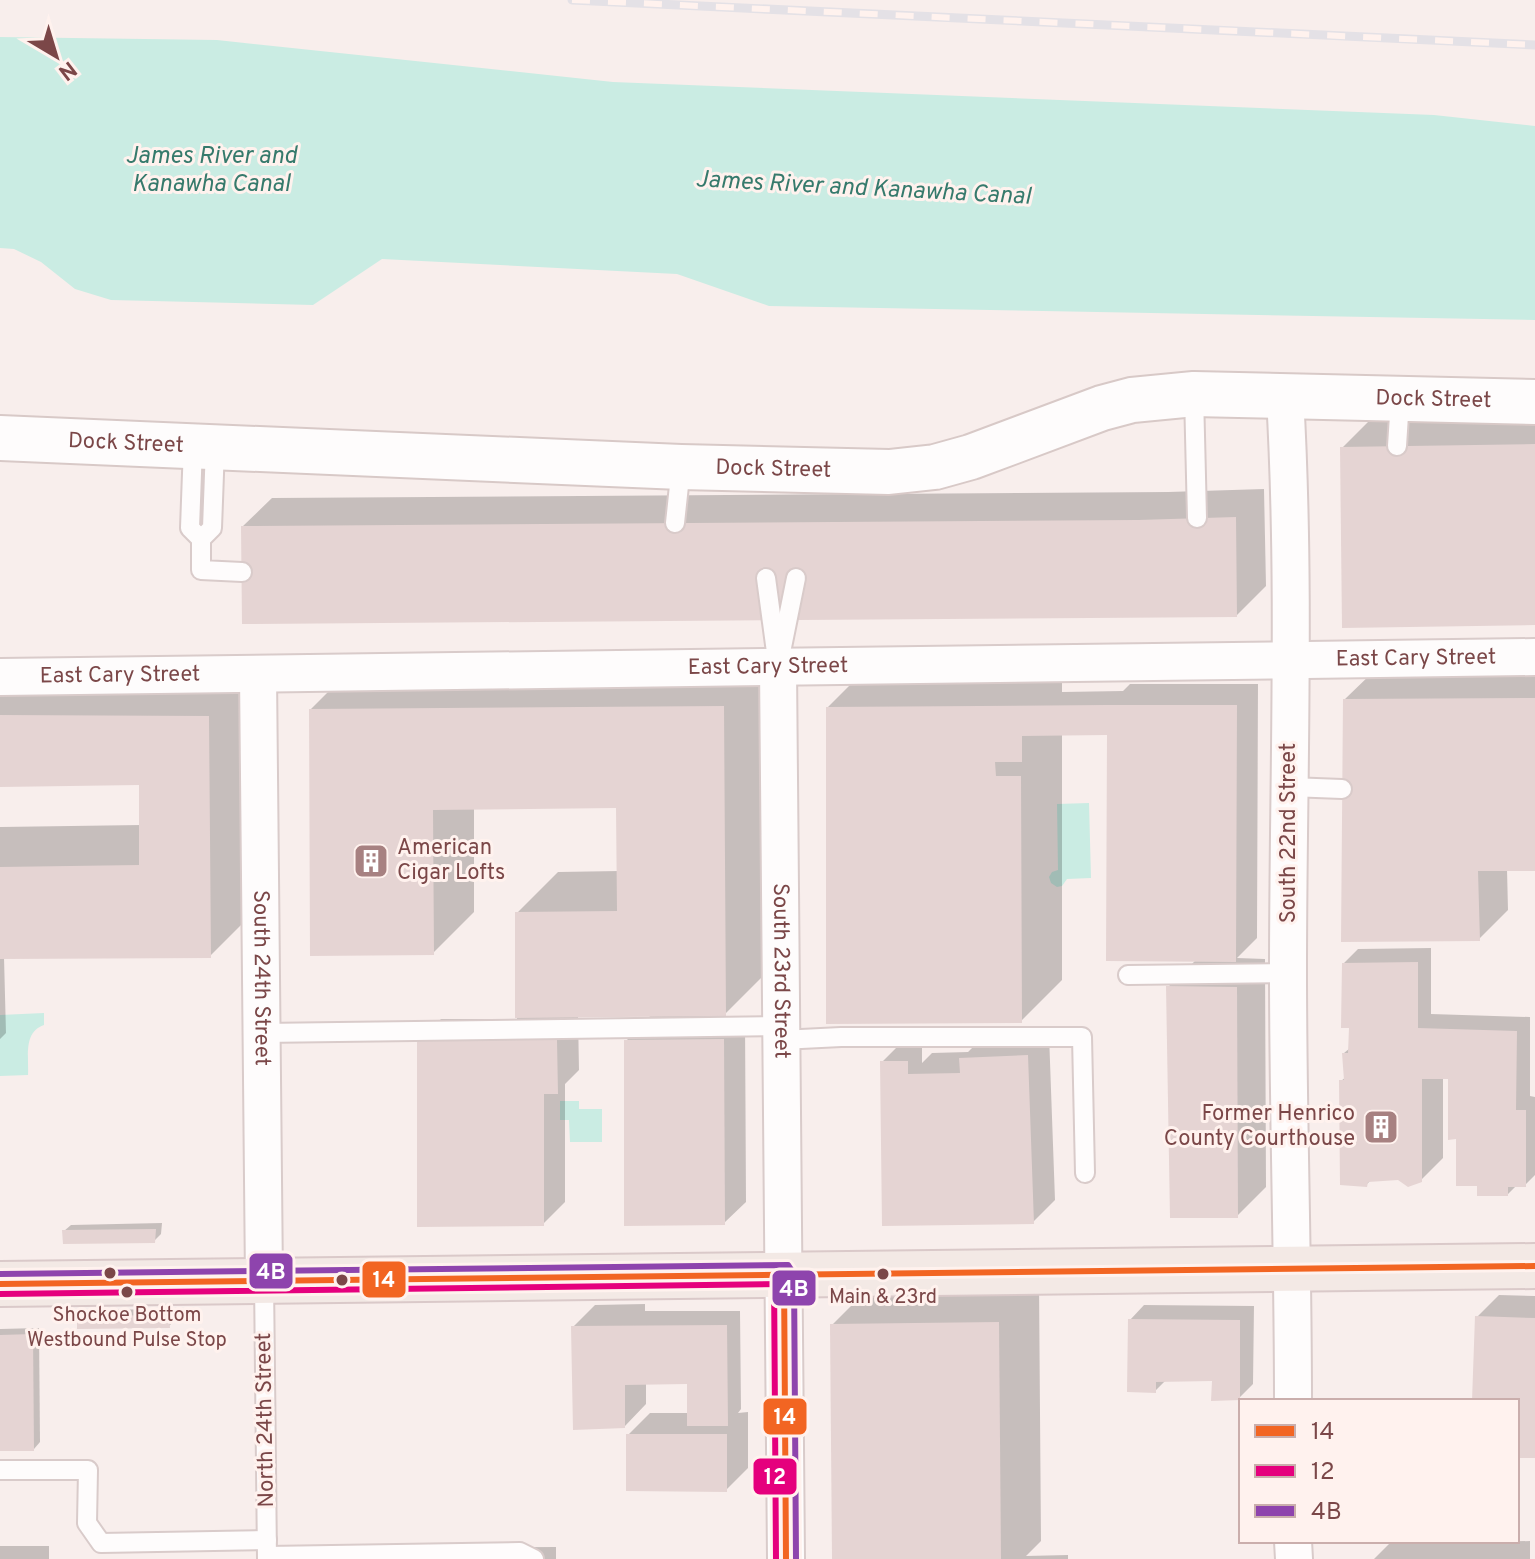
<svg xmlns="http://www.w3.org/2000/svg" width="1535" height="1559" viewBox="0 0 1535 1559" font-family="Overpass,sans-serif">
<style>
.water{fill:#caece3}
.shadow{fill:#0003}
.building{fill:#e5d4d3}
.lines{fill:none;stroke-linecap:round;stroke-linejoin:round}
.lane-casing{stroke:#d9cbca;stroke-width:22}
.street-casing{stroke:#d9cbca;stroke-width:40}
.secondary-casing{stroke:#d8c9c7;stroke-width:48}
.primary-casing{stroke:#dac9c9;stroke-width:48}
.lane{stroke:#fefcfc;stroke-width:18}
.street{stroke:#fefcfc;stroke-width:36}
.secondary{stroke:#fefcfc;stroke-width:44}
.primary{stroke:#f3e9e5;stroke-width:44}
.rail-casing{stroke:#e4e1e6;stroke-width:9}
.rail{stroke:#fff2ee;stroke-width:6;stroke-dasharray:18;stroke-linecap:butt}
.bus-1-casing{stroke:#fff2ee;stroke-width:12}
.bus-2-casing{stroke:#fff2ee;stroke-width:12}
.bus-3-casing{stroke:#fff2ee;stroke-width:12}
.bus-1{stroke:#f26522;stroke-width:6}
.bus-2{stroke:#e5007d;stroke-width:6}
.bus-3{stroke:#8e44ad;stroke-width:6}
.bus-dot{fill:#7b4748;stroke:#fff2ee;stroke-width:3}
.labels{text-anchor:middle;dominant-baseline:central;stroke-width:6;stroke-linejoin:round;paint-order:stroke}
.bus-label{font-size:20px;fill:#7b4748;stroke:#fff2ee}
.street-label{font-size:22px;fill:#7b4748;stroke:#fff2ee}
.poi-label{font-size:22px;fill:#7b4748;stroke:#fff2ee;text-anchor:start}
.water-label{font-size:24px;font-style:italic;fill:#367a6c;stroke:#fff2ee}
.line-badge{stroke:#fff2ee;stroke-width:3}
.badge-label{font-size:22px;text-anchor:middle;font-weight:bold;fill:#fff}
</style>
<rect width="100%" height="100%" fill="#f8eeec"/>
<g class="water">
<path d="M0,37L217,40L613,82L1434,115L1535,126V320L769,306L677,274L382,259L313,305L111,300L75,289L41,262L14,249L0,248Z"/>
<path d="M1089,803L1091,878L1067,879L1062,886L1057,887L1051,883L1049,877L1052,872L1058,870L1057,804Z"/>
<path d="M44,1013V1025C23,1032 29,1057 28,1075L0,1076V1015Z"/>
<path d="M560,1101H579V1109H602V1142H570L569,1120H560Z"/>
</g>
<g class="shadow">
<path d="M1535,416V623L1342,448L1371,419Z"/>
<path d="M1264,489L1266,586L1237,615L243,526L272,498L1168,492Z"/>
<path d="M764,666L766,973L721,1018H745L746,1202L724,1223L626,1041L651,1015L578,1016L579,1070L565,1084V1202L543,1224L419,1041L441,1019H517V913L558,872L619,871L618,806L474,808V912L433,953L311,709L352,668Z"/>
<path d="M869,666H1062V692L1123,691L1130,684H1258L1257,938L1237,958L1265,959L1266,1187L1237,1216L1168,987L1196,960L1108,733L1062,734V980L1021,1021L828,707Z"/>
<path d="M1535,670V869H1507L1508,910L1479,939L1345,699L1374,671Z"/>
<path d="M0,674L249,675L251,915L210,956L4,957L6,1033L0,1039V827L141,825V783L0,785Z"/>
<path d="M1431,948V1014L1530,1017V1096L1535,1097V1175L1525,1185H1517L1508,1194L1479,1184L1458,1137L1450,1077H1443V1158L1421,1180H1371L1366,1185L1341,1081L1346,1077L1344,1053L1350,1048L1351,1026L1344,963L1358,949Z"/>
<path d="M1049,1034L1055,1200L1033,1222L882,1062L896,1048L922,1047V1063L932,1053L968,1052L983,1037Z"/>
<path d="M162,1223L161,1234L154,1241L64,1231L71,1225Z"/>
<path d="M1039,1282L1041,1541L1026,1556L1068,1555V1559H834L832,1325L873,1284Z"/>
<path d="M1499,1295L1535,1296V1456L1517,1430V1401H1474L1477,1317Z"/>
<path d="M645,1304V1311H740L741,1409L738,1413L748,1412V1468L726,1490L628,1435L650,1413H689V1382H646V1404L625,1426L573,1327L595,1305Z"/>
<path d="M1144,1305L1254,1306L1253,1384L1239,1398L1214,1379L1166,1380L1155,1391L1130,1320Z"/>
<path d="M175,1309L176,1319L169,1326L79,1317L85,1310Z"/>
<path d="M39,1328L40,1442L34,1449H0V1329Z"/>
<path d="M1530,1541V1559H1374L1389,1544Z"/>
<rect x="0" y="1546" width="49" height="13"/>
<path d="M556,1547V1559H320L396,1548Z"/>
</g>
<g class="building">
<path d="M1535,444V625L1342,628L1340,447Z"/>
<path d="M1236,517L1237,617L242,624L241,526L1138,520Z"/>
<path d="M1535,698V871H1478L1480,941L1341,942L1343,699Z"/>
<path d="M1107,705H1237L1236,962L1106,961L1107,735L1022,736V762H995L996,776H1021L1022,1023L826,1024V707Z"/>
<path d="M724,706L726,1016L515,1018V912L617,911L616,808L433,810L434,955L310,956L309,709Z"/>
<path d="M0,715L209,716L211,958L0,959V867L139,865V785L0,787Z"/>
<path d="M1418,962V1028L1517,1031L1516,1110H1526V1187H1508V1196H1477V1186H1456V1139L1448,1140V1079H1422V1182L1408,1187L1398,1180L1368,1182L1367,1187L1340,1185L1339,1080H1344L1342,1053H1348L1349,1028H1341L1342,963Z"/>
<path d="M1166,986L1237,987L1238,1218H1170Z"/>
<path d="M724,1039L725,1225L624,1226V1040Z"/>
<path d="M417,1040H557L558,1094H544V1226L417,1227Z"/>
<path d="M1028,1055L1034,1224L882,1226L880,1061H908V1074L960,1073L959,1058Z"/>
<path d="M156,1229L155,1243L63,1244L62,1230Z"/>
<path d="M169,1315L170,1328L77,1329V1316Z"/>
<path d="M1475,1316L1535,1318V1458H1517V1401H1472Z"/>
<path d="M1128,1319L1240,1320V1400L1211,1401L1212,1381L1156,1382V1393L1127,1392Z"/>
<path d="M999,1322L1001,1559H832L830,1324Z"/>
<path d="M727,1325L728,1426H687V1384L625,1385V1428L573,1430L571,1326Z"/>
<path d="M33,1334L34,1451H0V1335Z"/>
<path d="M626,1434H727V1492L626,1491Z"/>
</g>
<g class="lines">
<defs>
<g id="lane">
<path d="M1194,394L1197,518"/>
<path d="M193,446L190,528L201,539L212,528L215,447"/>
<path d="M1397,446L1400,400"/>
<path d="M675,523L681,467"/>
<path d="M201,539V570L242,572"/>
<path d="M766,578L776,652"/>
<path d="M778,667L796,578"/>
<path d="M1290,787L1342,789"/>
<path d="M1128,975L1288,973"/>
<path d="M262,1033L782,1026"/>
<path d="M781,1040L841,1037H1082L1085,1173"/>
<path d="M264,1280L267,1559"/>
<path d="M0,1470H88L87,1523L101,1543L267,1540"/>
<path d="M267,1556L520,1552L534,1559"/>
</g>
<g id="street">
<path d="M1285,397C1296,588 1288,780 1288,971C1288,1115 1293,1258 1293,1401"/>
<path id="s1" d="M778,667L786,1559"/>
<path id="s2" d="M258,674L264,1280"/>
<path id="s3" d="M0,677L1535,657"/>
<path d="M1293,1541L1294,1559"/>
</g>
<g id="secondary">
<path id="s4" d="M0,438L681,467L889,472L935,467L971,457L1102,408L1132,400L1194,394L1535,402"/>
</g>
<path id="primary" d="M0,1284L1535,1266"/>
</defs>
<use href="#lane" class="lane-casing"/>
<use href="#street" class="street-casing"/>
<use href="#secondary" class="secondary-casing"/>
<use href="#primary" class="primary-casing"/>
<use href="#lane" class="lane"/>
<use href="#street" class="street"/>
<use href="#secondary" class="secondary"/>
<use href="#primary" class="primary"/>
<defs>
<path id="rail" d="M572,0L1535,45"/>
</defs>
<use href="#rail" class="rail-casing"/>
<use href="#rail" class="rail"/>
<defs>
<g id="bus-1">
<path d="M784,1274L786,1559"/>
<path d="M0,1284L1535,1266"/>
</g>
<g id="bus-2">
<path d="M774,1274L776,1559"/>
<path d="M0,1294L784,1284"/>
</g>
<path id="bus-3" d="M0,1274L788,1265L794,1274L796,1559"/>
</defs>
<use href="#bus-1" class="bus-1-casing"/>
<use href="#bus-2" class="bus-2-casing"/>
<use href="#bus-3" class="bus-3-casing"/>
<use href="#bus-1" class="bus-1"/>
<use href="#bus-2" class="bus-2"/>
<use href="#bus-3" class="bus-3"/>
</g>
<defs>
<symbol id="building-square" viewBox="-11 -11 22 22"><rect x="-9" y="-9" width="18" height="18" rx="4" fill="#a78181" stroke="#fff2ee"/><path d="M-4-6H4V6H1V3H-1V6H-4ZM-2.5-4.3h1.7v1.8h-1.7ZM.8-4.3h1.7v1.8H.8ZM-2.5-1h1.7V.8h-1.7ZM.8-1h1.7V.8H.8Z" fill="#fff"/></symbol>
</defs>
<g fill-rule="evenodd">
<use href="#building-square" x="351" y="841" width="40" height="40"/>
<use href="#building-square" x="1361" y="1107" width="40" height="40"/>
</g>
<g class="bus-dot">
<circle cx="110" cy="1273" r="7"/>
<circle cx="883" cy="1274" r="7"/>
<circle cx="342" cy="1280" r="7"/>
<circle cx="127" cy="1292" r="7"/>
</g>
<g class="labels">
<g class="bus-label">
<text x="883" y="1298">Main &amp; 23rd</text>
<text x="127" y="1316">Shockoe Bottom<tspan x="127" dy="25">Westbound Pulse Stop</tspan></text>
</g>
<g class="street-label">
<text stroke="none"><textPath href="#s4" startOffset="1446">Dock Street</textPath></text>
<text stroke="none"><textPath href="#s4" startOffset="126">Dock Street</textPath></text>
<text stroke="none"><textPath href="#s4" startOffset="774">Dock Street</textPath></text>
<text stroke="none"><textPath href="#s3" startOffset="1416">East Cary Street</textPath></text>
<text stroke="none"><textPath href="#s3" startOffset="768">East Cary Street</textPath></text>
<text stroke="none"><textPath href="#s3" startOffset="120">East Cary Street</textPath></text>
<text transform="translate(1289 833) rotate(-90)">South 22nd Street</text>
<text stroke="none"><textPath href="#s1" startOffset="304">South 23rd Street</textPath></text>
<text stroke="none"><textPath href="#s2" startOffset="304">South 24th Street</textPath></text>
<text transform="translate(266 1420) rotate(-91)">North 24th Street</text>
</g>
<g class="poi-label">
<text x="397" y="848">American<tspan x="397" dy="25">Cigar Lofts</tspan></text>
<text x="1355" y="1114" text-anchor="end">Former Henrico<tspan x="1355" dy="25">County Courthouse</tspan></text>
</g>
<g class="water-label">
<text x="211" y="157">James River and<tspan x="211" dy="28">Kanawha Canal</tspan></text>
<text transform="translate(863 189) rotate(3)">James River and Kanawha Canal</text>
</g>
</g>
<g class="line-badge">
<rect x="248" y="1252" width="46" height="38" rx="8" fill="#8e44ad"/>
<rect x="361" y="1260" width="46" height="39" rx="8" fill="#f26522"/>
<rect x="771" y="1269" width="46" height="38" rx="8" fill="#8e44ad"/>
<rect x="762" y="1397" width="46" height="39" rx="8" fill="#f26522"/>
<rect x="752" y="1457" width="46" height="39" rx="8" fill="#e5007d"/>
</g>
<g class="badge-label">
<text x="271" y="1279">4B</text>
<text x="384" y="1287">14</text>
<text x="794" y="1296">4B</text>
<text x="785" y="1424">14</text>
<text x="775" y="1484">12</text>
</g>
<rect x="1239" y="1399" width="280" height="144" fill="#fff2ee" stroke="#caaeac" stroke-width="2"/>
<rect x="1255" y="1425" width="40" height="12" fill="#f26522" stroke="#caaeac" stroke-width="2"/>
<text x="1311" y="1439" font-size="24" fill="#7b4748">14</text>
<rect x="1255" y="1465" width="40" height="12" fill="#e5007d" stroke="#caaeac" stroke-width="2"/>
<text x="1311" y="1479" font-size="24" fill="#7b4748">12</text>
<rect x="1255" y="1505" width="40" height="12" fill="#8e44ad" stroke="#caaeac" stroke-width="2"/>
<text x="1311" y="1519" font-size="24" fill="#7b4748">4B</text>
<g transform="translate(56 56) rotate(142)" stroke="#fff2ee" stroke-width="6" paint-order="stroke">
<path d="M0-6L14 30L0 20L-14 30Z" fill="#7b4748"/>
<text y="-12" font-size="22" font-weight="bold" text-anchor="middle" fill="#7b4748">N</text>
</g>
</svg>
